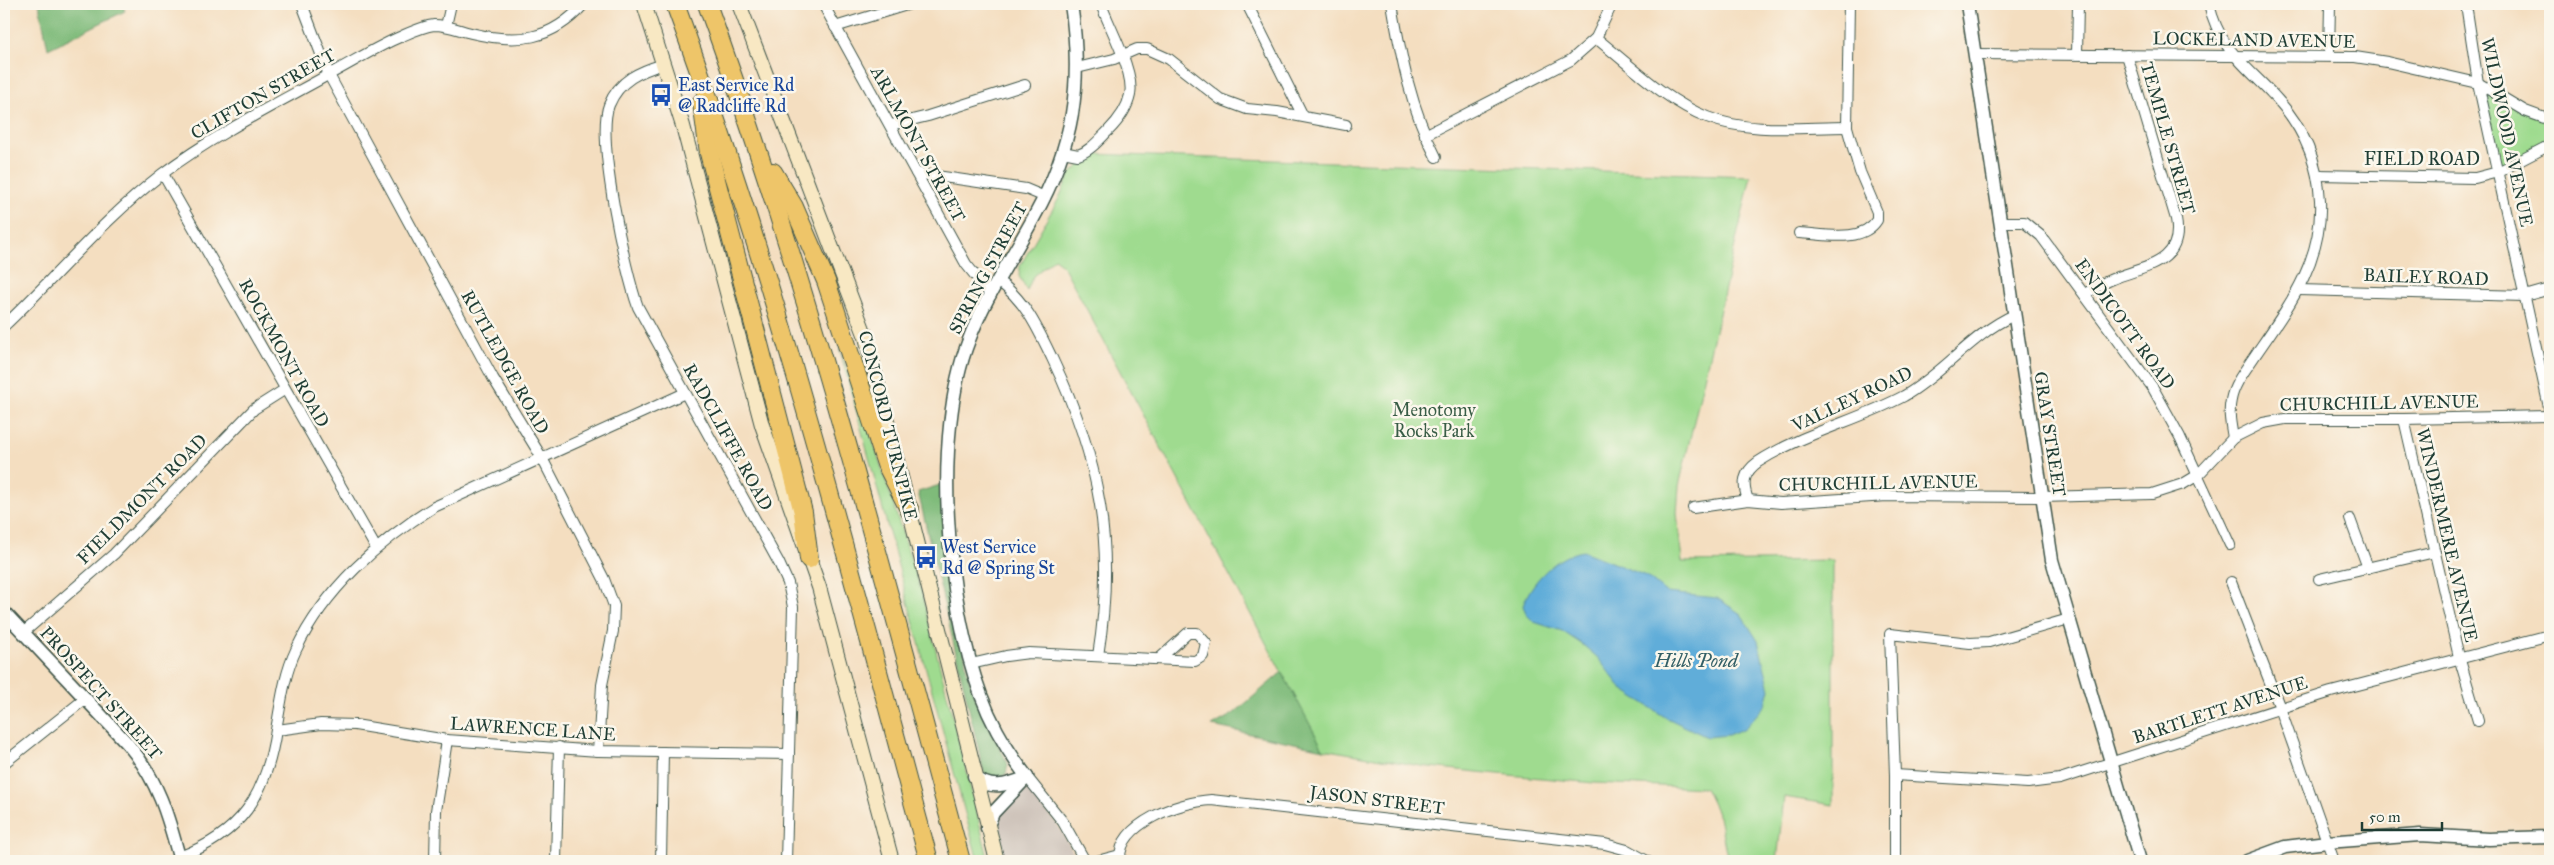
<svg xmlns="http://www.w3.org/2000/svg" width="2554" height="865" viewBox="0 0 2554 865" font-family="'IM FELL Great Primer',serif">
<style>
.industrial{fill:#cdc2b9}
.green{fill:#9fdb8f;stroke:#5f8c62}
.forest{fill:#7fbb7a;stroke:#4f7c57}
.water{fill:#60add9;stroke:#407586}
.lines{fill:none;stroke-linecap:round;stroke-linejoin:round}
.minor-casing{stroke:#3f5549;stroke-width:12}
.tertiary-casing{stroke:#3f5549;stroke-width:15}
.secondary-casing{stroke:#3f5549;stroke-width:16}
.motorway-casing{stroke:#3f5549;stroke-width:20}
.minor{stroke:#fff;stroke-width:10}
.tertiary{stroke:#fff;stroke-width:12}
.secondary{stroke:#f8e8c3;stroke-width:14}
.motorway{stroke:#eec569;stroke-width:18}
.labels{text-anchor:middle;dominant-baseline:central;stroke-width:5;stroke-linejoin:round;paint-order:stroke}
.street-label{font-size:18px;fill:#1f3d34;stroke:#fbf7ec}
.transit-label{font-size:18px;fill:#164399;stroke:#fbf7ec;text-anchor:start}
.park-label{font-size:18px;fill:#395d46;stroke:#fbf7ec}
.water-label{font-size:19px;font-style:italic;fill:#325f66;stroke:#fbf7ec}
</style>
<rect width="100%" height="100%" fill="#fbf7ec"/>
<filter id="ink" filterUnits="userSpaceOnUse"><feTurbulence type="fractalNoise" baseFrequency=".02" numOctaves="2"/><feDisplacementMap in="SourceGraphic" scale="10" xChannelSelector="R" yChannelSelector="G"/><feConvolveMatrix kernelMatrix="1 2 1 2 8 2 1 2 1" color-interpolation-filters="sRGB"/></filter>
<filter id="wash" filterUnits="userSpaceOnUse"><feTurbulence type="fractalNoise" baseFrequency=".0096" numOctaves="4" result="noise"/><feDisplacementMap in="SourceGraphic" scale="20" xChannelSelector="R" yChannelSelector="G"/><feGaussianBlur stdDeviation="1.12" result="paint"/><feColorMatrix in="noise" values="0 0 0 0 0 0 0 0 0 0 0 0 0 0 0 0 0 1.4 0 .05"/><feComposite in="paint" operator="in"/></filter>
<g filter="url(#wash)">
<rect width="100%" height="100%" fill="#f4dec0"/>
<path class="industrial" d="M1030,788L1059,827L1078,861H1004L994,819L1009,802Z"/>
<g class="green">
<path d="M2478,83L2550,120V145L2498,172Z"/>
<path d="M1093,154L1751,176L1679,486L1677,513L1682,562L1833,560V805L1784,797L1777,861H1728L1719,817L1705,788L1594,783L1477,772L1421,766L1323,749L1065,269L1055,258L1033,276L1027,291L1019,276L1020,266L1058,200L1070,174Z"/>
<path d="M839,347L875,447L921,591L989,861H978Z"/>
</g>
<g class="forest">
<path d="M39,4H122L125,11L48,49Z"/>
<path d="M943,484L967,672L977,703L1008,764L1006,774C996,780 992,782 984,773L918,492Z"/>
<path d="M1282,672L1323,749L1212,726L1233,714Z"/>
</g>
<path class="water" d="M1583,551L1646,576L1667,593L1717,598L1741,614L1758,641L1770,689L1766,704L1745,728L1728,735L1707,737L1665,717L1622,689L1597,657L1583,645L1562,631L1534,622L1527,615L1523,606C1530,582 1558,554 1583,551Z"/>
</g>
<g filter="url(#ink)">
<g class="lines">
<defs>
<g id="minor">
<path d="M302,4L329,75L493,378L542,458L604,579L614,606L613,631L602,685L598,751"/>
<path d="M823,4L966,264L991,295"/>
<path d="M1247,4L1303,116"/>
<path d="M1392,4C1401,57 1411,109 1436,157"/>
<path d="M2209,4C2220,52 2248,66 2278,100C2303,128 2318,162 2320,200C2323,261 2289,306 2256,354C2247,368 2234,383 2231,400C2228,413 2231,425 2233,438"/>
<path d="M2466,4L2478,83L2550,412"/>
<path d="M446,26L451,4"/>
<path d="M835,27L910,4"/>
<path d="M1596,38C1630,65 1666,101 1707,117C1750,134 1802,127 1847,127"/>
<path d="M1975,54L2355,57L2387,62L2478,83L2525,111L2550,120"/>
<path d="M2077,54L2078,4"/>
<path d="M2329,55L2330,4"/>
<path d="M664,64C640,71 619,80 609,105C596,137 625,272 638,307L779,563L788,583L793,607L786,861"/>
<path d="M1077,68L1114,59L1137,49H1147L1169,59L1220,99L1247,109L1277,112L1346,125"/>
<path d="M891,125L928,116L1025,85"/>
<path d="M1425,135L1571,60L1596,38L1612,4"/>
<path d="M1063,152L1078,155C1090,151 1099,140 1108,131C1118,121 1127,110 1130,95C1135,72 1109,27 1101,4"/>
<path d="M916,173L1026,189L1045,197"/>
<path d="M163,174L376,548"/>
<path d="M2317,175L2475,178L2498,172L2550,145"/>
<path d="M2000,222H2024L2041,236L2153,388L2180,437L2230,545"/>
<path d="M1799,233C1823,234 1862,244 1877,220V212L1860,172L1847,127L1849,4"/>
<path d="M998,281C1025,300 1038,329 1052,358C1100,459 1116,545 1098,656"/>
<path d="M2299,290L2525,296L2550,289"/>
<path d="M2085,294C2095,288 2104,282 2115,278C2147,266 2184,262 2176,219L2127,55"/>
<path d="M4,326C57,276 104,219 162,174C214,135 272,106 328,75C353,62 376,47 402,36C411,32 424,26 434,25C447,25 459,30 471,33C517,44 551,41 584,4"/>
<path d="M2404,419L2459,657L2478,721"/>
<path d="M1748,500C1742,483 1743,473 1758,462C1803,433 1857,421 1904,396C1944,373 1972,334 2014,315"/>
<path d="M1693,508L1748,500L1781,503L1887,496L2042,497L2152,494L2183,484L2198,475L2233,438L2263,423L2285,419H2404L2550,416"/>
<path d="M2350,519L2368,568"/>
<path d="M2319,579L2435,552"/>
<path d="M2231,582L2280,708L2334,861"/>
<path d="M23,633L114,554L254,409L284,390"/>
<path d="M971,664L1006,656L1029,653L1195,661L1203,656L1206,643L1197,633H1188L1159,659"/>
<path d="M277,730L321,724L355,725L447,740L598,751L789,754"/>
<path d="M4,763L86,698"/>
<path d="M1895,775L2028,783L2060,779L2331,692L2550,635"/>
<path d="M1027,777L1063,822L1085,861"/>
<path d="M179,857C241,834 266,796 276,730C281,703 284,675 296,650C324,590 379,541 434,507L685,393"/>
<path d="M435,861L436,811L447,740"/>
<path d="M556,861L559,747"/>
<path d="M661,861L663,752"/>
<path d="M1097,861L1120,855"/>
<path d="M1120,861C1117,823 1180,802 1211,800L1605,844L1627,850L1647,861"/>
<path d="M1895,861V775L1890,634L1970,643L1989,642L2069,619"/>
</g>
<g id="tertiary">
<path d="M1967,4L2052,560L2140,861"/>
<path d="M4,612L127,743C158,780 168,815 180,861"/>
<path d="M974,776C990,791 1007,785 1025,778"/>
<path d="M1027,777C1008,752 992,725 981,695C946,602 932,434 969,340C985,297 1012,258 1034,217C1074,145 1083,84 1071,4"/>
<path d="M987,828L993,813L1027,777"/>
<path d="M2247,861L2285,847L2327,842L2420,835L2489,839L2550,837"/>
</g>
<g id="secondary">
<path d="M644,4L683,126L762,425L819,587L892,861"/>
<path d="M739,4L866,337L997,861"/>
</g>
<g id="motorway">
<path d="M675,4C778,284 851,573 929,861"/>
<path d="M707,4C809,284 883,573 961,861"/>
<path d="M702,102L709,153L803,512L809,559"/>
<path d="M773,172L794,207L826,281L886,464L910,511"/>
</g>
</defs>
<use href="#minor" class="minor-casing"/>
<use href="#tertiary" class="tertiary-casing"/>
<use href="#secondary" class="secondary-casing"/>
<use href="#motorway" class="motorway-casing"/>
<use href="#minor" class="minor"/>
<use href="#tertiary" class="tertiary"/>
<use href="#secondary" class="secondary"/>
<use href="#motorway" class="motorway"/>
</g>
</g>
<defs>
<symbol id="bus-bare" viewBox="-9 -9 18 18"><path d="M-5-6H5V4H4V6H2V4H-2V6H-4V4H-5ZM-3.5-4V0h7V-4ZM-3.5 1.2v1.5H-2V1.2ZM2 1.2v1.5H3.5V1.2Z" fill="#1a4fb4" stroke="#fbf7ec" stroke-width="2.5" paint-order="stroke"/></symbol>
</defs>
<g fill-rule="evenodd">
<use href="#bus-bare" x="645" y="79" width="32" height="32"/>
<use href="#bus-bare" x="910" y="541" width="32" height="32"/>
</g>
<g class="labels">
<g class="street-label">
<text transform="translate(2254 40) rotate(1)">LOCKELAND AVENUE</text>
<text transform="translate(263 94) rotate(-30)">CLIFTON STREET</text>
<text transform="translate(2507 132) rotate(78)">WILDWOOD AVENUE</text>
<text transform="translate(2168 138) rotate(74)">TEMPLE STREET</text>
<text transform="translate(918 144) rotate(61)">ARLMONT STREET</text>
<text x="2422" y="159">FIELD ROAD</text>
<text transform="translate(988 268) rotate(-62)">SPRING STREET</text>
<text transform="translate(2426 277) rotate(2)">BAILEY ROAD</text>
<text transform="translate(2125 324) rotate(54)">ENDICOTT ROAD</text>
<text transform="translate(284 353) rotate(61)">ROCKMONT ROAD</text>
<text transform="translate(505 362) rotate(61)">RUTLEDGE ROAD</text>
<text transform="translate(1852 399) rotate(-25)">VALLEY ROAD</text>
<text transform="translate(2379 403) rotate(-1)">CHURCHILL AVENUE</text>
<text transform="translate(888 426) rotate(76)">CONCORD TURNPIKE</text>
<text transform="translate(2050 434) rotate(81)">GRAY STREET</text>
<text transform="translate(728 437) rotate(61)">RADCLIFFE ROAD</text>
<text transform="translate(1878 483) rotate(-1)">CHURCHILL AVENUE</text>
<text transform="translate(142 499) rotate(-45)">FIELDMONT ROAD</text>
<text transform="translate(2447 535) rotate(77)">WINDERMERE AVENUE</text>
<text transform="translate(101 693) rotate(48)">PROSPECT STREET</text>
<text transform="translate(2220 710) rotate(-18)">BARTLETT AVENUE</text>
<text transform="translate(533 729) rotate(4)">LAWRENCE LANE</text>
<text transform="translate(1377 800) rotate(7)">JASON STREET</text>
</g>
<g class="transit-label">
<text x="678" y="85">East Service Rd<tspan x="678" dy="21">@ Radcliffe Rd</tspan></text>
<text x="942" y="547">West Service<tspan x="942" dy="21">Rd @ Spring St</tspan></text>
</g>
<g class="park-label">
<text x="1434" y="410">Menotomy<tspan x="1434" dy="21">Rocks Park</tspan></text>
</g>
<g class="water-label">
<text x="1696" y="660">Hills Pond</text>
</g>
</g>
<rect width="2554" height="865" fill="none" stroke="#fbf7ec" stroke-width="20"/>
<path d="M2362 822v8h80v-8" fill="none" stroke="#1f3d34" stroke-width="2.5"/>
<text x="2369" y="822" font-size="15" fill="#1f3d34" stroke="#fbf7ec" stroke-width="4" paint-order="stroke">50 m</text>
</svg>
